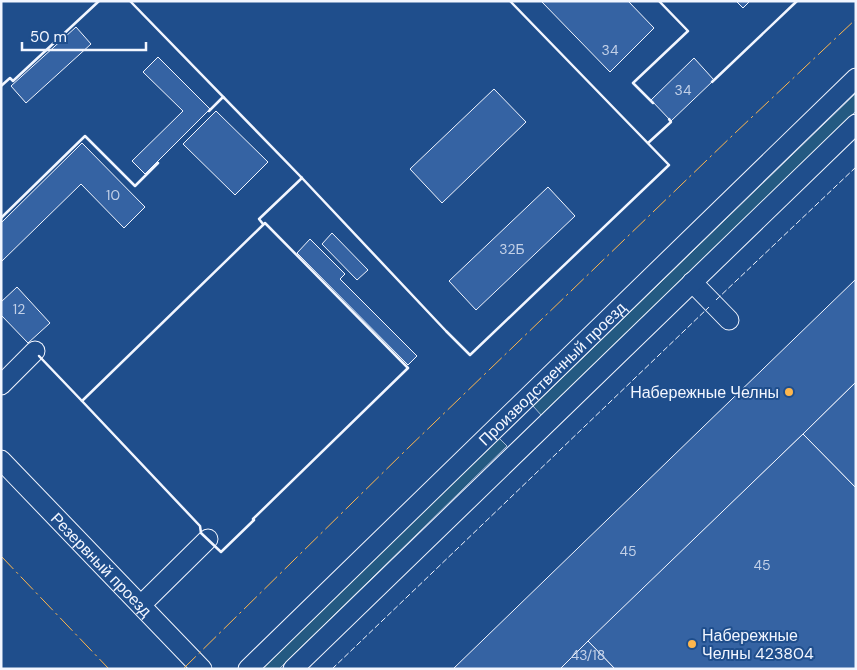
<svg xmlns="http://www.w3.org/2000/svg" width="857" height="670" viewBox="0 0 857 670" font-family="'DM Sans',sans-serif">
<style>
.green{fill:#245a82;stroke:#a8bbd7}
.building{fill:#3563a3;stroke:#f2f6ff}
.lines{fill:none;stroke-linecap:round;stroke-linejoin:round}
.minor-casing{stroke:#f2f6ff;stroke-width:21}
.minor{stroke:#1f4e8c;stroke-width:19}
.fence{stroke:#f2f6ff;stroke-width:1;stroke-dasharray:6 2.5;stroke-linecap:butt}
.wall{stroke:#f2f6ff;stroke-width:2.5}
.power{stroke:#ffb74d;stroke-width:1;stroke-dasharray:18 4 2.5 4;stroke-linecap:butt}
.poi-dot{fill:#ffb74d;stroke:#1f4e8c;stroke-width:2}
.labels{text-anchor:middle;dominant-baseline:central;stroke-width:4;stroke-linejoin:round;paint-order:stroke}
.number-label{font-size:14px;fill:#c3d1e8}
.street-label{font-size:16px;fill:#f2f6ff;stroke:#1f4e8c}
.poi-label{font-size:16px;fill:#f2f6ff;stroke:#1f4e8c;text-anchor:end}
</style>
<rect width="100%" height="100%" fill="#1f4e8c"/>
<g class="green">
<path d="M856,93V111L542,416L533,406Z"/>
<path d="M499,438L507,446L279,669H262Z"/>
</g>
<g class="building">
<path d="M541,1H628L654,28L610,72Z"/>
<path d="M736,1H750L743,8Z"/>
<path d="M76,27L91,44L26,103L11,86Z"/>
<path d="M158,57L210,109L145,174L132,161L183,111L143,72Z"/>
<path d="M694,58L714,80L671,121L651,100Z"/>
<path d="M494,89L526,122L442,203L410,169Z"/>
<path d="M216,111L268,162L235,195L183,144Z"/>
<path d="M82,143L145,207L124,228L81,184L1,262V223Z"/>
<path d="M548,187L575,216L476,310L449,281Z"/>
<path d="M332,233L368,270L357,280L322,244Z"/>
<path d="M310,239L345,274L340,279L417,356L408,365L297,253Z"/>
<path d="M856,279V382L803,434L560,669H453Z"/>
<path d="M17,287L50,323L28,343L1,315V302Z"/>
<path d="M856,382V488L803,434Z"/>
<path d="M803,434L856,488V669H615L588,641Z"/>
<path d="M588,641L615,669H560Z"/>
</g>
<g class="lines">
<defs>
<g id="minor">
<path d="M692,282L729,320"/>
<path d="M1,385L35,351"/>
<path id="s1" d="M1,460L202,669"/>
<path d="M141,605L208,539"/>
<path id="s2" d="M248,669L856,78"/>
<path d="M293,669L856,124"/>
</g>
</defs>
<use href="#minor" class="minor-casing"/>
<use href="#minor" class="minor"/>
<g class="fence">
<path d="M716,300L856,167"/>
<path d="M332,669L709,307"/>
</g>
<g class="wall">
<path d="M130,1L302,178L446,331L470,355L669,165L510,1"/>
<path d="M712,82L797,1"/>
<path d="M1,86L10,78L13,81L99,1"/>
<path d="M653,103L633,83L688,31L659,1"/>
<path d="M209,111L223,97L224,98"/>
<path d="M648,143L671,122L669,119"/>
<path d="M1,218L85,136L135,186L158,163"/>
<path d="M265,223L408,368L253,519L254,520L221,552L201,533L200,526L82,401Z"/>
<path d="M263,224L259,219L302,178L301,177"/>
<path d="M39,356L82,401"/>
</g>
<g class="power">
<path d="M1,556L109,669"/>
<path d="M183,669L406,450L734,134L856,19"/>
</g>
</g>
<g class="poi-dot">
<circle cx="789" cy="392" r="5"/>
<circle cx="692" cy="644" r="5"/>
</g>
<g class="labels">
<g class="number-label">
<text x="610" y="50">34</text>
<text x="683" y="90">34</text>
<text x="113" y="195">10</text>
<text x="512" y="249">32Б</text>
<text x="19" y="309">12</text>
<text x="628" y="551">45</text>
<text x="762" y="565">45</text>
<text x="588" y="655">43/18</text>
</g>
<g class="street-label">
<text stroke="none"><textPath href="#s2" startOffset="424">Производственный проезд</textPath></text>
<text stroke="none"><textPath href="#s1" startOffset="145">Резервный проезд</textPath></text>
</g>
<g class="poi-label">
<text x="779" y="392">Набережные Челны</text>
<text x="702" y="635" text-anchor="start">Набережные<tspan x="702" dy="18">Челны 423804</tspan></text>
</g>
</g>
<rect width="857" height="670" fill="none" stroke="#f2f6ff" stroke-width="5"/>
<path d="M22 42v8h124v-8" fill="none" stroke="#f2f6ff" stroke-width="2.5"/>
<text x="30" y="42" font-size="15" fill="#f2f6ff" stroke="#1f4e8c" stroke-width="4" paint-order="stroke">50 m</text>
</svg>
